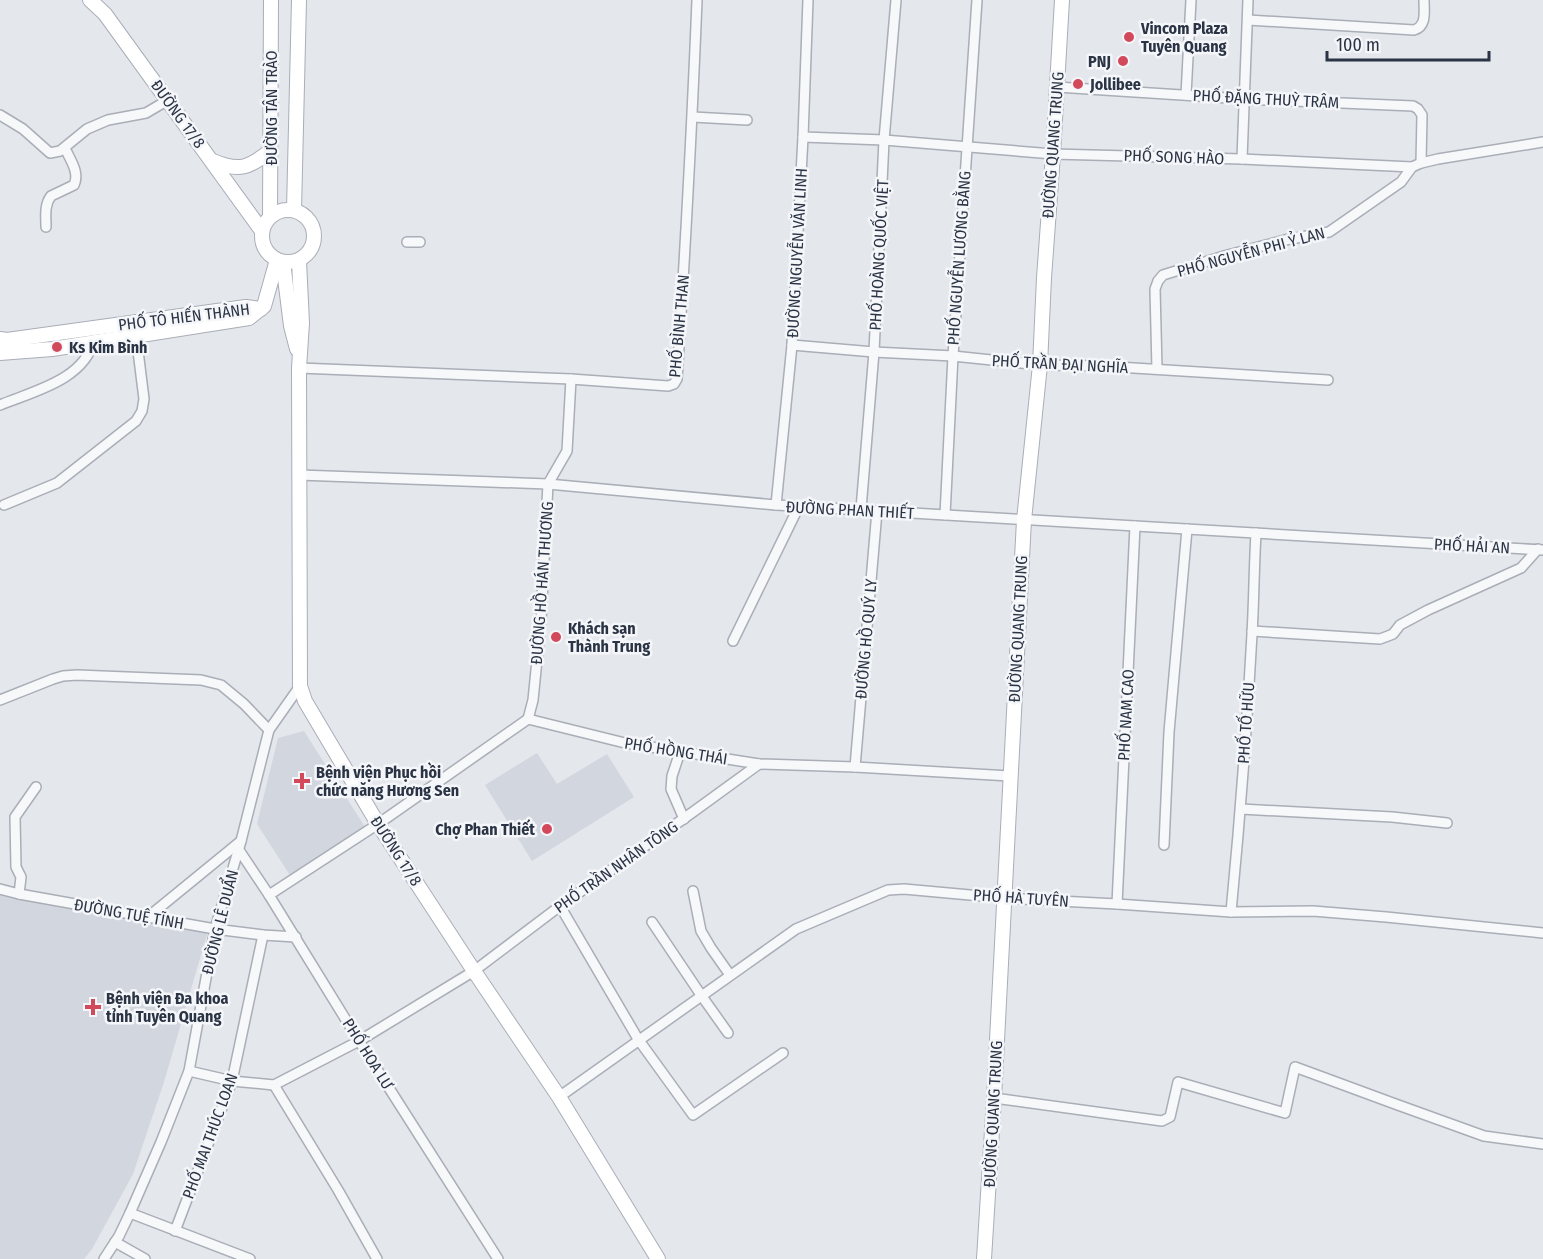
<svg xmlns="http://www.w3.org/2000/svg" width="1543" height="1259" viewBox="0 0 1543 1259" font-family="'Fira Sans Condensed',sans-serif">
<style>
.built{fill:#d2d6de}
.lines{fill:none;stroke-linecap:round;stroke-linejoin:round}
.street-casing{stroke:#a9aeb7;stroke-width:12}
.secondary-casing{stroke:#a9aeb7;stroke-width:16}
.street{stroke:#f7f8fa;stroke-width:9}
.secondary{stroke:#fff;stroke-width:14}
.poi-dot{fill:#d1495b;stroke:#f4f6f9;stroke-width:2}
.labels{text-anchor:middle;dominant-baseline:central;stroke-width:5;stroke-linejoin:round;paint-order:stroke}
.poi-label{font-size:16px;font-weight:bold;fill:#2b3445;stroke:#f4f6f9;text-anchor:start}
.street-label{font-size:16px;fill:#2b3445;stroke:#f4f6f9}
</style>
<rect width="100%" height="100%" fill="#e4e7ec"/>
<g class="built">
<path d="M304,731L365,827L291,877L257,824L278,738Z"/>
<path d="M537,753L557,784L607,754L634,797L532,861L485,785Z"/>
<path d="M0,884L208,931L164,1082L133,1174L92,1249L84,1259H0Z"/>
</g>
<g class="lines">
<defs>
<g id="street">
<path d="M1248,20L1414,30C1427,26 1424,12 1424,0"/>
<path d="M1057,87L1244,99L1413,106L1418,109L1422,115L1421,163"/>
<path d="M1186,95L1191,0"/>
<path d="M0,115L23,129L50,153L60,151L87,129L108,120L146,113L168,100"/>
<path d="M693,117L747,120"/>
<path d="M803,137L884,140L1053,154L1242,159L1412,167L1421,163L1438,159L1543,142"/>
<path d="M1242,159L1248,0"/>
<path d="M46,227C46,217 44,205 51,196L74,185C80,172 70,160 65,148"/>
<path d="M407,242H420"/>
<path d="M792,345L874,352L953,356L1040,365L1101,366L1328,380"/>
<path d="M299,368L571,379L668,386L674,384L677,379C685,253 692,127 697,0"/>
<path d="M1157,369L1155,289L1158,281L1163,275L1224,256L1285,240L1329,232L1401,182L1412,167"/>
<path d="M0,405C34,391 84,380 94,340"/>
<path d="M299,475L548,484L776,505L1543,550"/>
<path d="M4,505L57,483L136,421L142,411L144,399L136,335"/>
<path d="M776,505L792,345L803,137L808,0"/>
<path d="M861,509L874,352L884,140L896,0"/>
<path d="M945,515L953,356L977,0"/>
<path d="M1252,631L1380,639L1388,636L1393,634L1400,625L1428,610L1521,568L1538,549"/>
<path d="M733,641L799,506"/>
<path d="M0,700L53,679L63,676L77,675L201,680L221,685L244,704L269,730"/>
<path d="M528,719L533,700L541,620L548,484L567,451L571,379"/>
<path d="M680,752L672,776L671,789L684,819"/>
<path d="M855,767L877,511"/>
<path d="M1241,809L1392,817L1447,823"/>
<path d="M1164,845L1169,732L1187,529"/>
<path d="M239,850L269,895L359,1041L498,1259"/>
<path d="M0,889L19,894L215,929L263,935L296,937"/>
<path d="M693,891L701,931L711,948L730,975"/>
<path d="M19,894L21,877L16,867L15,817L36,787"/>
<path d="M269,895L378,824L528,719L625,743L759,764L855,767L1010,776"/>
<path d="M1117,904L1135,526"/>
<path d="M560,906L638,1039L693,1115L783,1053"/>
<path d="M1231,912C1240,819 1247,727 1252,634C1254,600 1254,567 1256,533"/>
<path d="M148,917L241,841"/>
<path d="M652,922L701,995L728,1033"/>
<path d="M189,1071L232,1081L274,1085L359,1041L474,971L560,906L693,812L759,764"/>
<path d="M274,1085L338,1190L377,1259"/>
<path d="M559,1097L796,929L888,890L904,889L1003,898L1117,904L1231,912L1313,911L1386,917L1543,933"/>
<path d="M994,1098L1162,1121L1170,1117L1178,1082L1285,1113L1295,1067L1398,1105L1484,1136L1543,1144"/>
<path d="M130,1213L250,1259"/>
<path d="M175,1231L232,1081L263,935"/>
<path d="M115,1242L145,1259"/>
<path d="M104,1259L119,1236L130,1213L161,1142L189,1071L215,929L241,841L269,730L300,686"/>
</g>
<g id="secondary">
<path d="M90,0L105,14L262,231"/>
<path d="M213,161C239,172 249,168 270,151"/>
<circle cx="288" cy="236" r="26"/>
<path d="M294,210L299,0"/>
<path d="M270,216L271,0"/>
<path d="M299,261L302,323L299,368L300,686L305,701L378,824L474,971L559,1097L658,1259"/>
<path d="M283,262L291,326L297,349"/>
<path d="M0,339L7,340L246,307L261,309"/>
<path d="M0,353L52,349L249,318L264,306L277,260"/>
<path d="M984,1259L994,1098L1024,520L1040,365L1044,278L1053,154L1062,0"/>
</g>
</defs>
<use href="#street" class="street-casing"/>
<use href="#secondary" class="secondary-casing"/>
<use href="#street" class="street"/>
<use href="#secondary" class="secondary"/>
</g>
<g class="poi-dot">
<circle cx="1129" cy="37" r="6"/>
<circle cx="1123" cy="61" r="6"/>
<circle cx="1078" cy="84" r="6"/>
<circle cx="57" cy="347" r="6"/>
<circle cx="556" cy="637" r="6"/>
<path d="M299 772h6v6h6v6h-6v6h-6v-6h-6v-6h6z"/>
<circle cx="547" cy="829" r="6"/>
<path d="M90 998h6v6h6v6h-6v6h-6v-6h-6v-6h6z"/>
</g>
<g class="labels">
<g class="poi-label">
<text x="1141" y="28">Vincom Plaza<tspan x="1141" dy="18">Tuyên Quang</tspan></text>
<text x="1111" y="61" text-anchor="end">PNJ</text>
<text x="1090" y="84">Jollibee</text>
<text x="69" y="347">Ks Kim Bình</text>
<text x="568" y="628">Khách sạn<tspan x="568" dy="18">Thành Trung</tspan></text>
<text x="316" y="772">Bệnh viện Phục hồi<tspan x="316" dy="18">chức năng Hương Sen</tspan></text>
<text x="535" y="829" text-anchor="end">Chợ Phan Thiết</text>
<text x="106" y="998">Bệnh viện Đa khoa<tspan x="106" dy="18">tỉnh Tuyên Quang</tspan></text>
</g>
<g class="street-label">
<text transform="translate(1266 99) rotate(3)">PHỐ ĐẶNG THUỲ TRÂM</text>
<text transform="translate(271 108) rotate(-90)">ĐƯỜNG TÂN TRÀO</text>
<text transform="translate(178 114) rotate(54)">ĐƯỜNG 17/8</text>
<text transform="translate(1053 145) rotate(-86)">ĐƯỜNG QUANG TRUNG</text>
<text transform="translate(1174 157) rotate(2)">PHỐ SONG HÀO</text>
<text transform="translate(1251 252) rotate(-15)">PHỐ NGUYỄN PHI Ỷ LAN</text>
<text transform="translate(797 253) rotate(-87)">ĐƯỜNG NGUYỄN VĂN LINH</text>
<text transform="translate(879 255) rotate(-87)">PHỐ HOÀNG QUỐC VIỆT</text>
<text transform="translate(959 258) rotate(-86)">PHỐ NGUYỄN LƯƠNG BẰNG</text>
<text transform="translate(184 317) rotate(-7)">PHỐ TÔ HIẾN THÀNH</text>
<text transform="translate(679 326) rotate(-85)">PHỐ BÌNH THAN</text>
<text transform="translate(1060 364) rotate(3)">PHỐ TRẦN ĐẠI NGHĨA</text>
<text transform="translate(850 510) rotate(3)">ĐƯỜNG PHAN THIẾT</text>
<text transform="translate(1472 546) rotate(3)">PHỐ HẢI AN</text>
<text transform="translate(542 583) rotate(-86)">ĐƯỜNG HỒ HÁN THƯƠNG</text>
<text transform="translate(1018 629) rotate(-87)">ĐƯỜNG QUANG TRUNG</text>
<text transform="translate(866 639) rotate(-85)">ĐƯỜNG HỒ QUÝ LY</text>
<text transform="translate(1126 715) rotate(-87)">PHỐ NAM CAO</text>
<text transform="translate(1246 723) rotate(-86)">PHỐ TỐ HỮU</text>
<text transform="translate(676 751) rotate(9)">PHỐ HỒNG THÁI</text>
<text transform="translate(396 851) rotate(57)">ĐƯỜNG 17/8</text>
<text transform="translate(616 867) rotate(-35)">PHỐ TRẦN NHÂN TÔNG</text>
<text transform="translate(1021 898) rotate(4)">PHỐ HÀ TUYÊN</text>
<text transform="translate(129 914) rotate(10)">ĐƯỜNG TUỆ TĨNH</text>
<text transform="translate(220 922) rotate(-76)">ĐƯỜNG LÊ DUẨN</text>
<text transform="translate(368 1054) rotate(58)">PHỐ HOA LƯ</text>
<text transform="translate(993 1114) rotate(-87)">ĐƯỜNG QUANG TRUNG</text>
<text transform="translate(210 1136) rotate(-70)">PHỐ MAI THÚC LOAN</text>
</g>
</g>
<path d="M1327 51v9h162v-9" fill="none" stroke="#2b3445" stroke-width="3"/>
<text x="1336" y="51" font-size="18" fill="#2b3445" stroke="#f4f6f9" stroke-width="4.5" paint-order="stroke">100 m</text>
</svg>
